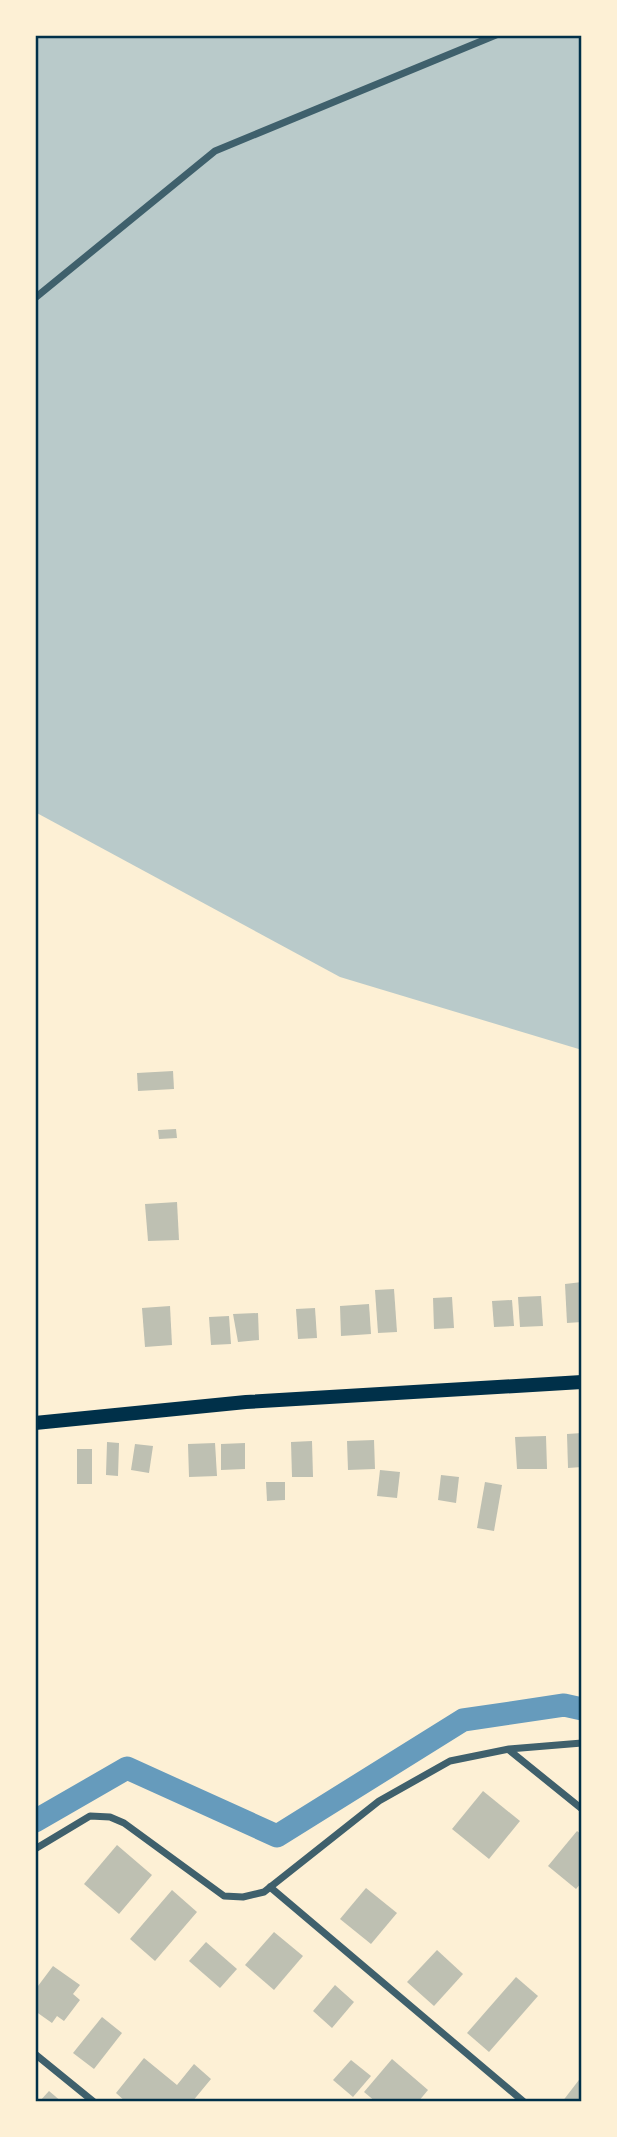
<svg xmlns="http://www.w3.org/2000/svg" width="617" height="2137" viewBox="0 0 617 2137" font-family="Lora,serif">
<style>
.green{fill:#b9caca}
.lines{fill:none;stroke-linecap:round;stroke-linejoin:round}
.canal{stroke:#669bbc;stroke-width:23}
.building{fill:#bec0b2}
.minor{stroke:#3f606c;stroke-width:7}
.secondary{stroke:#003049;stroke-width:14}
.neatline{fill:none;stroke:#003049;stroke-width:2.5}
</style>
<rect width="100%" height="100%" fill="#fdf0d5"/>
<path class="green" d="M35,35H582V1050L340,977L35,812Z"/>
<g class="lines">
<path class="canal" d="M35,1821L127,1768L277,1836L463,1720L564,1705L582,1709"/>
</g>
<g class="building">
<path d="M173,1071L174,1089L138,1091L137,1073Z"/>
<path d="M176,1129L177,1138L159,1139L158,1130Z"/>
<path d="M177,1202L179,1240L148,1241L145,1204Z"/>
<path d="M582,1282V1322L567,1323L565,1284Z"/>
<path d="M394,1289L397,1332L378,1333L375,1290Z"/>
<path d="M541,1296L543,1326L520,1327L518,1297Z"/>
<path d="M452,1297L454,1328L434,1329L433,1298Z"/>
<path d="M512,1300L514,1326L494,1327L492,1301Z"/>
<path d="M369,1304L371,1334L341,1336L340,1306Z"/>
<path d="M170,1306L172,1345L145,1347L142,1308Z"/>
<path d="M315,1308L317,1338L298,1339L296,1309Z"/>
<path d="M258,1313L259,1340L238,1342L233,1314Z"/>
<path d="M229,1316L231,1344L211,1345L209,1317Z"/>
<path d="M582,1433V1467L568,1468L567,1434Z"/>
<path d="M546,1436L547,1469H517L515,1437Z"/>
<path d="M374,1440L375,1469L348,1470L347,1441Z"/>
<path d="M312,1441L313,1477H292L291,1442Z"/>
<path d="M107,1442L119,1443L118,1476L106,1475Z"/>
<path d="M215,1443L217,1476L189,1477L188,1444Z"/>
<path d="M245,1443V1469L221,1470V1444Z"/>
<path d="M135,1444L153,1446L149,1473L131,1470Z"/>
<rect x="77" y="1449" width="15" height="35"/>
<path d="M380,1470L400,1472L397,1498L377,1496Z"/>
<path d="M441,1475L459,1477L456,1503L438,1500Z"/>
<path d="M266,1482H285V1500L267,1501Z"/>
<path d="M485,1482L502,1485L494,1531L477,1528Z"/>
<path d="M483,1791L520,1821L489,1859L452,1829Z"/>
<path d="M577,1831L582,1835V1882L576,1889L548,1866Z"/>
<path d="M117,1845L152,1875L119,1914L84,1884Z"/>
<path d="M366,1888L397,1913L371,1944L340,1919Z"/>
<path d="M172,1890L197,1912L155,1961L130,1939Z"/>
<path d="M274,1932L303,1956L274,1990L245,1965Z"/>
<path d="M206,1942L237,1969L220,1988L189,1961Z"/>
<path d="M437,1950L463,1974L434,2006L407,1982Z"/>
<path d="M53,1966L80,1985L73,1994L80,2000L64,2021L57,2016L52,2023L35,2011V1990Z"/>
<path d="M516,1977L538,1996L489,2052L467,2033Z"/>
<path d="M335,1985L354,2002L332,2028L313,2011Z"/>
<path d="M102,2017L122,2033L94,2069L73,2053Z"/>
<path d="M144,2058L177,2085L194,2064L211,2079L192,2102H126L116,2093Z"/>
<path d="M392,2059L428,2090L418,2102H376L364,2092Z"/>
<path d="M351,2060L371,2076L353,2097L333,2080Z"/>
<path d="M582,2076V2102H562Z"/>
<path d="M49,2091L62,2102H39Z"/>
</g>
<g class="lines">
<g class="minor">
<path d="M35,298L215,151L496,35"/>
<path d="M509,1750L582,1809"/>
<path d="M35,1849L90,1816L110,1817L124,1823L224,1896L243,1897L264,1892L379,1801L450,1761L509,1749L582,1743"/>
<path d="M270,1887L524,2102"/>
<path d="M35,2054L94,2102"/>
</g>
<path class="secondary" d="M35,1423L246,1402L582,1382"/>
</g>
<rect width="617" height="2137" fill="none" stroke="#fdf0d5" stroke-width="74"/>
<rect x="37" y="37" width="543" height="2063" class="neatline"/>
</svg>
